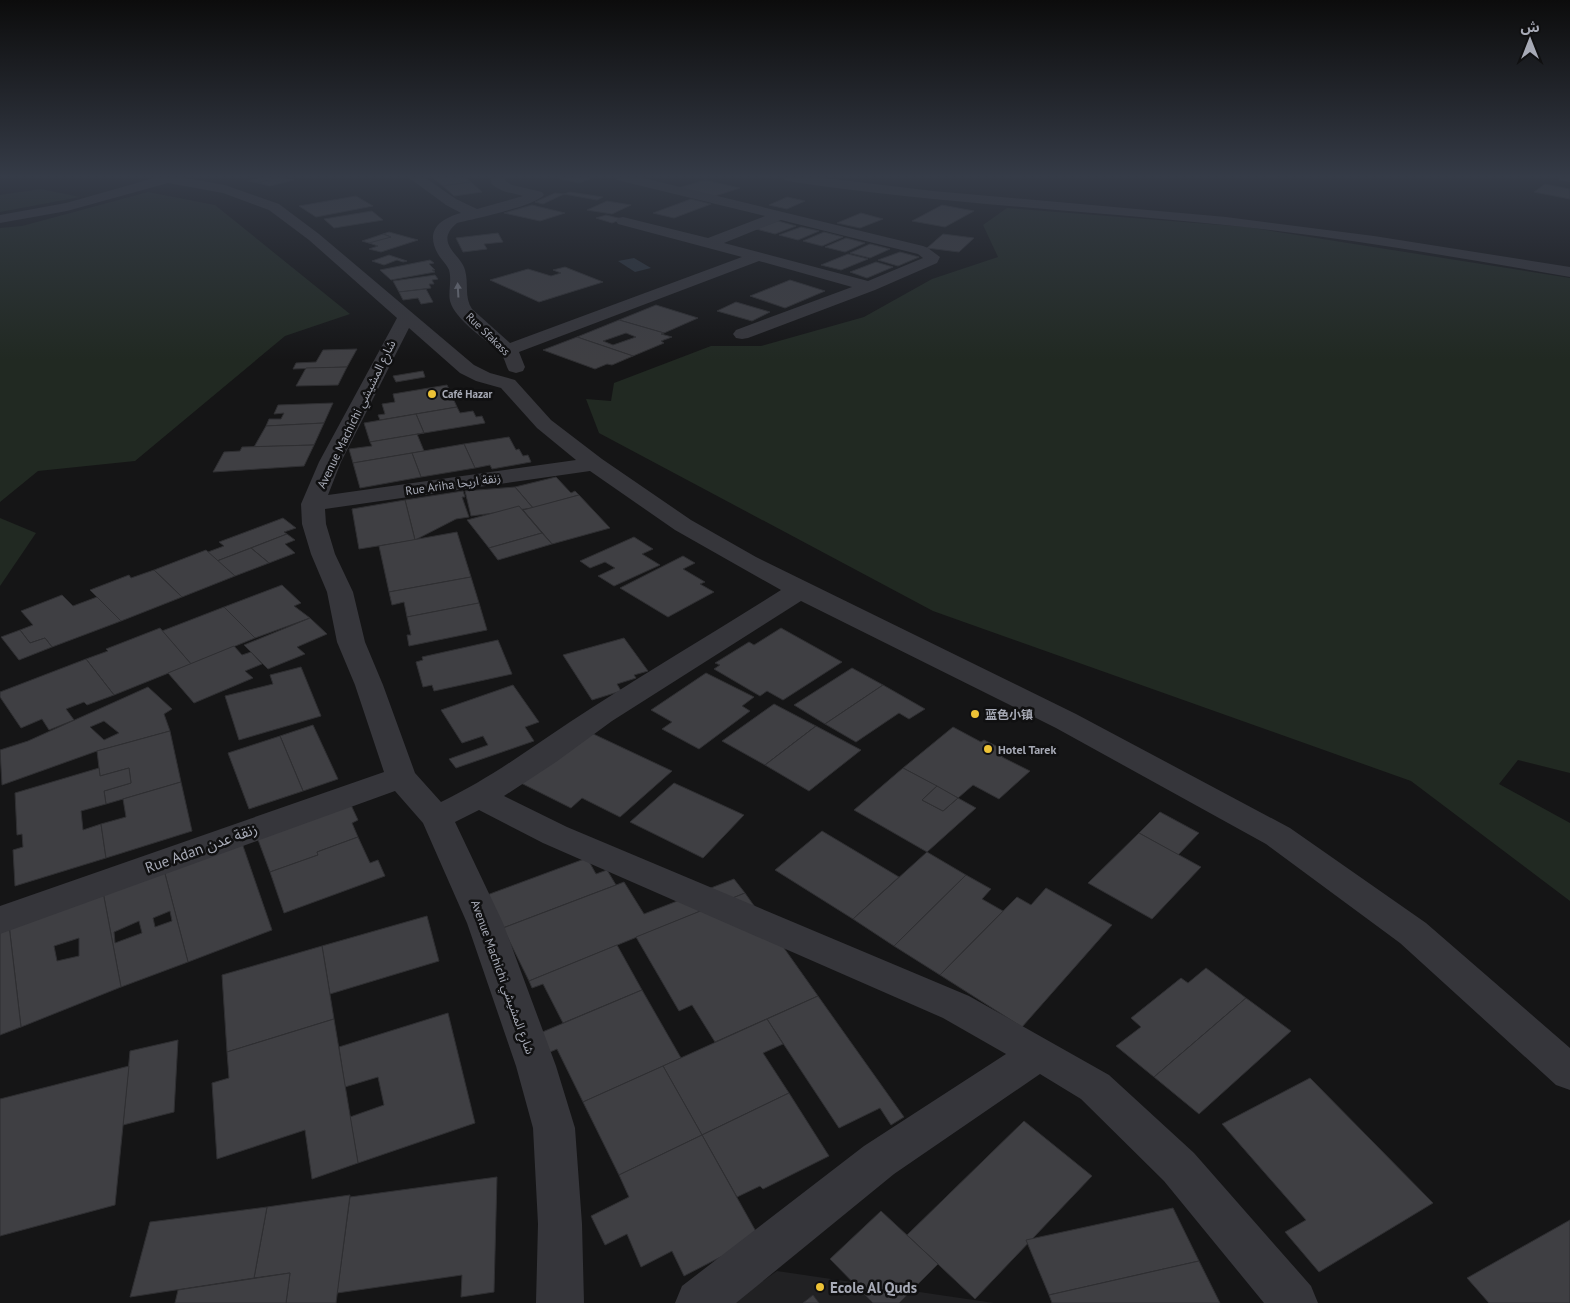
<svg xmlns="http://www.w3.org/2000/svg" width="1570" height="1303" viewBox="0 0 1570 1303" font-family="'PT Sans','Noto Sans Arabic','Noto Sans SC',sans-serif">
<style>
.built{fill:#212123}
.green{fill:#212922}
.water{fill:#2b323a}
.building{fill:#3f3f43;stroke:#2f2f32;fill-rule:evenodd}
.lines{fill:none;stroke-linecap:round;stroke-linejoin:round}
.minor{fill:#36363b;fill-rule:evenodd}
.oneway{fill:#74767f}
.poi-dot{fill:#edc236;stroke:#101011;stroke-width:2}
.labels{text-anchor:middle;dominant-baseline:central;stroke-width:5;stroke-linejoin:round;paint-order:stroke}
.far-street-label{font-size:11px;fill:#a7aab6;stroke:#101011}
.far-poi-label{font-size:11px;font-weight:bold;fill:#a7aab6;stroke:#101011;text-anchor:start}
.street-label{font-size:12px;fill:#a7aab6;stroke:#101011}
.poi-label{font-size:12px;font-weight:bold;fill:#a7aab6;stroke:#101011;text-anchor:start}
.near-street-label{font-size:15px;fill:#a7aab6;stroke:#101011}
.near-poi-label{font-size:15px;font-weight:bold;fill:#a7aab6;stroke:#101011;text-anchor:start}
</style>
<rect width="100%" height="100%" fill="#151516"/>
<path class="built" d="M777,1271L994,1303H731Z"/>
<g class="green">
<path d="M41,189L80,197L0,212V195Z"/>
<path d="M148,192L215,205L350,314L285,336L135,461L38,471L0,502V228L22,226Z"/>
<path d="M1007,208L1247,227L1570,278V773L1518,760L1499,784L1570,823V901L1411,781L933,611L599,433L586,399L611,401L614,383L711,346H761L864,317L932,279L998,257L983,225Z"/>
<path d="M0,518L36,533L0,586Z"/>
</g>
<path class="water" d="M634,258L651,268L635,272L618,261Z"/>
<g class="building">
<path d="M261,177H280L258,183L248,181Z"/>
<path d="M280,177L294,180L270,186L258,183Z"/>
<path d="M464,177L471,182L443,186L433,178Z"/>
<path d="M553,177H595L579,183Z"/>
<path d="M705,180L740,188L712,197L678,188Z"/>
<path d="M471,182L482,192L454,196L443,186Z"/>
<path d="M1545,184L1570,189V199L1534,192Z"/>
<path d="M570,192L603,197L597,200L564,194Z"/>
<path d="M555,193L564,194L543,204L535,202Z"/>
<path d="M356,196L373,206L316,217L299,206Z"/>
<path d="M787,197L805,201L787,209L769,205Z"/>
<path d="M691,199L711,204L674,218L653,213Z"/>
<path d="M607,201L631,205L612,214L587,210Z"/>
<path d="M532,205L565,213L540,221L504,213Z"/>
<path d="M942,205L974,211L945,227L912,221Z"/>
<path d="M372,211L383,220L334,228L324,219Z"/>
<path d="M861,213L883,219L860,228L837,223Z"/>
<path d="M606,215L622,219L612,223L596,218Z"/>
<path d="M778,221L796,226L775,234L756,229Z"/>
<path d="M801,227L819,231L798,240L779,235Z"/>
<path d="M389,232L418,240L381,252L369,249L378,246L366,242L391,237L383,234Z"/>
<path d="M824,232L843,237L822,246L803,241Z"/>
<path d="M498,233L503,242L484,244L487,249L463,252L456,238Z"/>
<path d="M383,234L391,237L369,243L362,241Z"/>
<path d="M943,234L974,238L959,252L927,248Z"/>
<path d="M846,238L865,243L845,252L825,247Z"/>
<path d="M870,244L890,249L870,258L850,253Z"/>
<path d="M900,252L919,257L898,266L878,260Z"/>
<path d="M848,254L868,259L841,270L821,265Z"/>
<path d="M389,255L407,261L403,262L397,260L384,265L372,261Z"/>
<path d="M430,260L434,263L429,264L435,270H432L435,272L391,280L380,270Z"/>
<path d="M876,262L893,267L867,278L850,272Z"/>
<path d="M565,267L603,282L539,302L490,280L528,269L551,276L561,273L553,270Z"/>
<path d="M435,275L438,279L432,280L434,284H429L431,288L399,292L393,281Z"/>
<path d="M790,280L825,291L785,308L750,296Z"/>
<path d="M426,289L433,302L421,304L418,298L403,300L399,292Z"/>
<path d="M736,302L770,312L752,321L717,311Z"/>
<path d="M656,305L698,318L664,333L619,320Z"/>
<path d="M619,320L664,333L661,334L672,337L661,341L664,343L633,356L577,337ZM626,333L636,337L613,345L603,341Z"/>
<path d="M577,337L633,356L612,365L607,364L595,369L543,350Z"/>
<path d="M357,349L347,367L293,369L296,363L316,362L323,350Z"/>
<path d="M347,367L338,385L296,386L306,368Z"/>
<path d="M423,371L425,377L396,382L393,376Z"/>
<path d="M447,385L457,407L380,420L378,415L385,414L382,404L395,402L393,394Z"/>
<path d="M333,403L324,423L266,426L269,419H281L284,413L274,414L278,405Z"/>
<path d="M457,407L460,413L473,411L476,417L482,416L485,423L424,433L416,414Z"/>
<path d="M416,414L424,433L370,442L364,423Z"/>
<path d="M324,423L314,445L254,447L266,426Z"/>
<path d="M424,433L417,434L424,451L353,463L349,449L372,446L370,442Z"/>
<path d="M509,437L516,450L519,449L523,456L528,455L531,462L492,469L490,465L475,468L464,444Z"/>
<path d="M464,444L475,468L421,477L412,453Z"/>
<path d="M314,445L304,466L213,472L224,452L240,451L242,447Z"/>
<path d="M412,453L421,477L360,488L353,463Z"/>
<path d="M556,477L571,493L575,491L579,495L533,508L515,487Z"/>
<path d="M515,487L533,508L471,516L465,491Z"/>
<path d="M463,491L465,497H462L469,517L456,519L415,540L405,500Z"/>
<path d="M579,495L610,528L552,544L523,510Z"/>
<path d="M405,500L415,540L359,549L352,509Z"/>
<path d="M519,506L542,533L489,548L467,520Z"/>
<path d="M283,518L296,528L284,532L287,534L217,561L208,552L224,546L219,542Z"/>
<path d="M457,532L471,577L389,592L379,546Z"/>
<path d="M542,533L552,544L498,560L489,548Z"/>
<path d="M287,534L295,540L285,544L295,553L269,563L251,548Z"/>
<path d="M634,537L653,549L642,554L660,565L614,586L598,576L615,568L605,562L590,568L580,561Z"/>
<path d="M251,548L269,563L235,576L217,561Z"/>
<path d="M206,550L235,576L182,597L154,570Z"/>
<path d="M683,556L695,563L683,569L705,582L700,584L714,592L668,617L620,588Z"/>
<path d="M154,570L182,597L121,621L90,590L129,575L131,578Z"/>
<path d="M471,577L479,603L407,617L404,602L392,605L389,592Z"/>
<path d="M282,585L301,603L294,606L310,618L255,638L224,607Z"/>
<path d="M62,595L73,606L97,597L121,621L52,647L45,638L30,643L20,630L33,625L21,611Z"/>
<path d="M479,603L487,630L409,646L407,635H411L407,617Z"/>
<path d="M224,607L255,638L191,664L162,631Z"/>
<path d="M310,618L327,634L297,647L305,654L268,669L244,645Z"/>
<path d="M160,628L191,664L114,695L86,659L108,651L106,649Z"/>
<path d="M781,628L842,662L783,700L767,691L760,696L714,669L720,665L715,663L749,642L754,645Z"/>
<path d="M20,630L30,643L45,638L52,647L19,660L1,637Z"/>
<path d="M624,638L648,671L634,675L636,678L617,684L621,691L592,700L563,655Z"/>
<path d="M498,640L512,674L434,691L432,685L423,687L416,662L423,660L422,657Z"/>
<path d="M234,646L242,655L251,652L262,664L245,671L253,678L194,703L168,673Z"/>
<path d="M86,659L114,695L87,705L84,702L66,709L74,720L49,730L42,719L21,728L0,697V692Z"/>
<path d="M301,667L321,716L239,740L225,696L273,684L270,675Z"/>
<path d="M852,668L883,685L825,724L794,705Z"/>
<path d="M706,673L754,697L742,706L750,711L699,749L662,729L672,722L651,710Z"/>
<path d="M513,685L539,722L525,727L534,741L456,768L449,759L488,745L483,736L462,743L441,710Z"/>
<path d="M883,685L925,709L909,719L899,713L856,742L825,724Z"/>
<path d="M148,687L172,709L164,714L170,731L97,751L2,785L0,750L28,741ZM104,721L119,733L104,740L90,727Z"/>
<path d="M774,704L816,726L765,765L722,741Z"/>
<path d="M313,725L338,779L303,791L280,736Z"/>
<path d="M816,726L861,750L809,791L765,765Z"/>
<path d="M953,727L981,742L984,740L1008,752L1002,757L1030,771L999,799L973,785L958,798L903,768Z"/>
<path d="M170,731L181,782L106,804L104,791L131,783L129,768L100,776L97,751Z"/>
<path d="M587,731L672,771L620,817L582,798L571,808L521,783Z"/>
<path d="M280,736L303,791L249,809L228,753Z"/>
<path d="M99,768L100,776L129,768L131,783L104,791L106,804L81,811L83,830L101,824L106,858L15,886L13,850L23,847L22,834L17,835L15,793Z"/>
<path d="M903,768L937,786L922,800L943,811L958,798L976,808L927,852L854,810Z"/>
<path d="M181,782L192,831L106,858L101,824L126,817L123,799Z"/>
<path d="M674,783L744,815L703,858L630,822Z"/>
<path d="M937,786L958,798L943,811L922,800Z"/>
<path d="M351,805L358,820L352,823L358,837L317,852L318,855L270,872L257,837Z"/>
<path d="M1160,812L1199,833L1178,855L1139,833Z"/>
<path d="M822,831L899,877L853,919L775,870Z"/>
<path d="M1139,833L1201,867L1152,919L1088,883Z"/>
<path d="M358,837L370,863L378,860L385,876L284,913L270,872L318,855L317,852Z"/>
<path d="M242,843L272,930L188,962L164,870Z"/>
<path d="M927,852L966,875L894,946L853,919Z"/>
<path d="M587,858L596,874L607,870L616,885L503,928L487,895Z"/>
<path d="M164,870L188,962L121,987L103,892ZM170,911L172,921L155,927L153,918ZM139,921L142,933L115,943L114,932Z"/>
<path d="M966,875L991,889L982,899L1003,911L940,975L894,946Z"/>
<path d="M734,879L745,893L529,981L503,928L624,882L644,914Z"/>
<path d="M1046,888L1112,925L1022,1027L940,975L1017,897L1031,905Z"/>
<path d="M103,892L121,987L21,1027L9,925ZM79,938V956L57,961L54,946Z"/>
<path d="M745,893L818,996L715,1042L692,1005L679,1011L636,937Z"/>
<path d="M427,916L439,961L330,994L322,946Z"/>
<path d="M9,925L21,1027L0,1035V928Z"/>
<path d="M617,945L642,990L563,1023L543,984L532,988L529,981Z"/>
<path d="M322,946L334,1019L227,1052L222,975Z"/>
<path d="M1206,968L1246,998L1154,1077L1116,1046L1141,1027L1131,1018L1181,978L1188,983Z"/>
<path d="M642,990L681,1058L583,1102L557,1049L550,1052L540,1033Z"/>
<path d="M818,996L904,1117L891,1125L880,1108L839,1128L767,1019Z"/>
<path d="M1246,998L1291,1031L1199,1114L1154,1077Z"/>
<path d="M448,1013L475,1123L358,1163L350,1117L384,1105L378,1077L345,1087L339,1047Z"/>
<path d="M334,1019L358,1163L312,1179L305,1130L217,1159L212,1083L229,1078L227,1052Z"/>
<path d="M767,1019L783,1044L763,1053L789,1093L702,1135L663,1066Z"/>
<path d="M178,1040L174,1112L123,1125L130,1051Z"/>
<path d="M129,1066L115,1205L0,1236V1099Z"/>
<path d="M663,1066L702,1135L619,1175L583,1102Z"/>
<path d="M1310,1078L1433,1203L1319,1272L1285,1232L1306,1220L1222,1124Z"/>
<path d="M789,1093L829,1156L763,1189L760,1186L737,1197L702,1135Z"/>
<path d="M1024,1121L1092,1176L975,1299L907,1235Z"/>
<path d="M702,1135L759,1237L684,1276L672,1251L641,1267L627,1234L605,1245L591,1216L629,1197L619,1175Z"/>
<path d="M497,1177L494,1292L461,1297L462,1275L337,1293L350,1197Z"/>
<path d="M350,1195L336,1303H286L290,1273L254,1278L267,1207Z"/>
<path d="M267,1207L254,1278L130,1297L150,1222Z"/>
<path d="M1173,1208L1199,1261L1049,1295L1026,1240Z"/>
<path d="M881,1211L938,1264L899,1303H873L830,1259Z"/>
<path d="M1570,1220V1303H1489L1467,1278Z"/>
<path d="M1199,1261L1220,1303H1052L1049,1295Z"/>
<path d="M290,1273L286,1303H175L178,1290Z"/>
<path d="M813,1295L819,1303H803Z"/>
</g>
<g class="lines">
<g class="minor">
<path d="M150,177H180L225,185L279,204L319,234L474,365L490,373L515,380L551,420L602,459L691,520L756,557L1076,714L1290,828L1426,923L1570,1048V1090L1556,1085L1400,943L1266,844L1056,728L801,601L612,721L556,762L504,796L567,827L969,996L1109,1075L1194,1153L1311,1286L1318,1303H1264L1164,1181L1081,1099L1040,1074L894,1174L736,1303H675L682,1286L864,1146L1006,1054L943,1018L543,843L479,810L455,822L503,923L556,1066L575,1128L582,1224L584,1303H536L538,1224L533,1128L516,1066L467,923L423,823L395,791L0,934V906L384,772L355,685L337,642L327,592L311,554L302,524L301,504L319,462L397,318L309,240L269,210L223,193L168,183L67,211L0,223V215L66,203L151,179ZM409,328L460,373L476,381L501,388L537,428L576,460L328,495L341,462ZM590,471L675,530L781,590C719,629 655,667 593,707C542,739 496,776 441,802L415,773L383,685L365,642L353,592L335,554L326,524L325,509Z"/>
<path d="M408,177H424L456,199L477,209L523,196C512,193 499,192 491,183L492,177H506L505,181L512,185L542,192L544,195C535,206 474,219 457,223C433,243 461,254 465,270C469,284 464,297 472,309L510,343L742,257L618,224L616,221L618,218L623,217L708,238L765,216L617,180L616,177H639L923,246L928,248L940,257L937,263L875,290L748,338L742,339L736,338L733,334L736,330L852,287L759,261L519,352L525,367L523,371L516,373L509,371C506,366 505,359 501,354C487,340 455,320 450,301C448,292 452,280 449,270C447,265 441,259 438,254C425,231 439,219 461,213L446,205ZM781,220L918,254L923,258L868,281L724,243Z"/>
<path d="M781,177H816L933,191L1226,217L1374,236L1570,267V277C1455,257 1341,237 1225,225C1079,210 932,203 787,181Z"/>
<path d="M1558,177H1570V182L1559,180Z"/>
</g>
</g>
<defs><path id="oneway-solid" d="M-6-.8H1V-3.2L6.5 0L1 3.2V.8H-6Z" transform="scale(1.25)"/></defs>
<use class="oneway" href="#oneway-solid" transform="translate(458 290) rotate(-93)"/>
<linearGradient id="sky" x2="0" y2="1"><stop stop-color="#0c0c0c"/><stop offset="0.49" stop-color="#353b47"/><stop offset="1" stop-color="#353b47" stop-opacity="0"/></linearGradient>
<rect width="1570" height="360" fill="url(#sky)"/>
<g class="poi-dot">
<circle cx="432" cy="394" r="5"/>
<circle cx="975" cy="714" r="5"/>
<circle cx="988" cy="749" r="5"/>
<circle cx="820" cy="1287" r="5"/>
</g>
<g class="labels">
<g class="far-street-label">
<text transform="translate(488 334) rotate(44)">Rue Sfakass</text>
</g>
<g class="far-poi-label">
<text x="442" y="394">Café Hazar</text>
</g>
<g class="street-label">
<text transform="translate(356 414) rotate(-64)">Avenue Machichi شارع المشيشي</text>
<text transform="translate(453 484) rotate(-8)">Rue Ariha زنقة اريحا</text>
<text transform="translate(503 977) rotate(70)">Avenue Machichi شارع المشيشي</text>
</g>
<g class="poi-label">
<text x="985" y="714">蓝色小镇</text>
<text x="998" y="749">Hotel Tarek</text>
</g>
<g class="near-street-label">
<text transform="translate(201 848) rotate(-20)">Rue Adan زنقة عدن</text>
</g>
<g class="near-poi-label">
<text x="830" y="1287">Ecole Al Quds</text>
</g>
</g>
<g transform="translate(1530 40)" stroke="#101011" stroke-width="4" paint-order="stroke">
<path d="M0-4L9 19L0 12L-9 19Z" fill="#a7aab6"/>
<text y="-8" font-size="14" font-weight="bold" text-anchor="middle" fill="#a7aab6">ش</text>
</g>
</svg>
